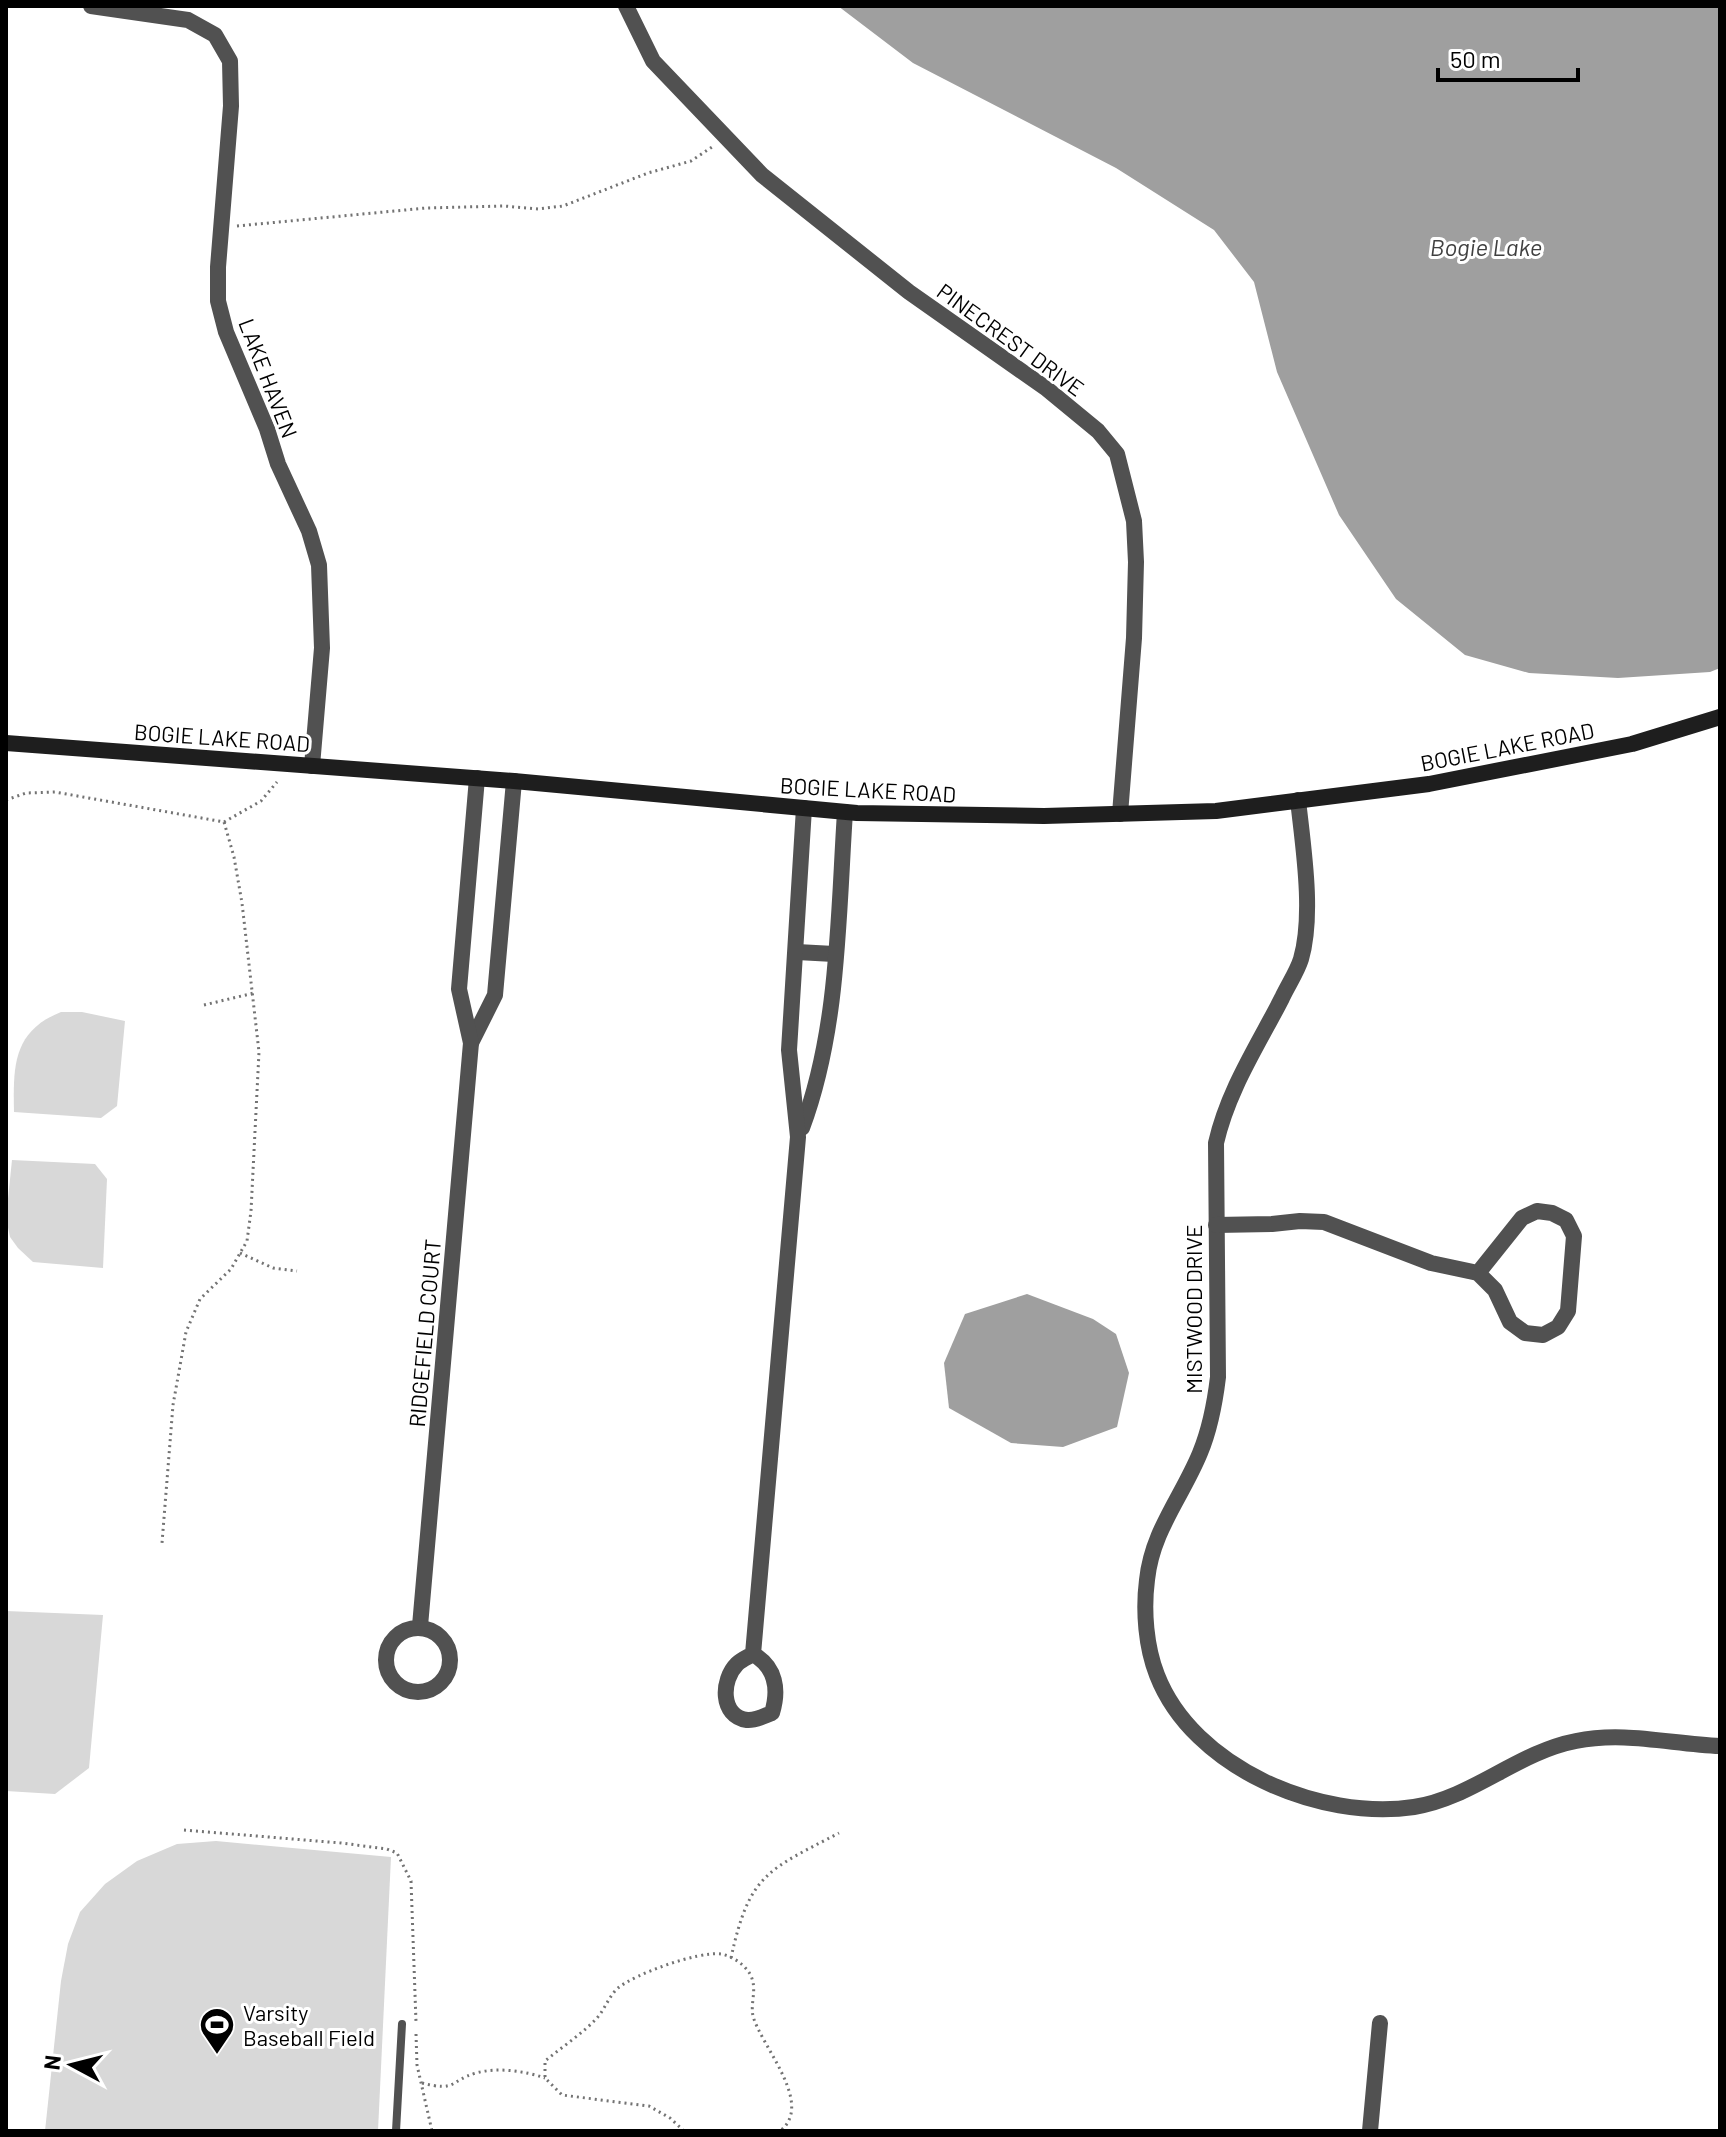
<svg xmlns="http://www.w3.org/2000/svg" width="1726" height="2137" viewBox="0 0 1726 2137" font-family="Barlow,sans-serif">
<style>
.green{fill:#d8d8d8}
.water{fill:#9f9f9f}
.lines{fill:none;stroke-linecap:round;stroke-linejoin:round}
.path{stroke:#737373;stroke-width:3;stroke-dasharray:2 4;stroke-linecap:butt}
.service{stroke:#515151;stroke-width:8}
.minor{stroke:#515151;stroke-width:16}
.secondary{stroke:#1e1e1e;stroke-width:16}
.labels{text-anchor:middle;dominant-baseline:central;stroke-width:6;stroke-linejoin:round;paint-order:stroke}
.street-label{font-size:22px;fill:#000;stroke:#fff}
.poi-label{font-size:22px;fill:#000;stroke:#fff;text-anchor:start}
.water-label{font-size:24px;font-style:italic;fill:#404040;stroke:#fff}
</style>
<rect width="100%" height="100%" fill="#fff"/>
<g class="green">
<path d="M61,1012H82L125,1021L117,1106L101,1118L14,1112C13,1066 13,1031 61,1012Z"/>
<path d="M12,1160L95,1164L107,1179L103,1268L33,1262L18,1248L10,1237L6,1218Z"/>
<path d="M6,1611L103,1615L89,1768L55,1794L6,1791Z"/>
<path d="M216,1841L391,1857L378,2131H45L61,1981L68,1944L80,1912L105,1884L137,1861L177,1844Z"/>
</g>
<g class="water">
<path d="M838,6H1720V668L1710,672L1618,678L1529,673L1465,655L1396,599L1339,515L1277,372L1254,282L1214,230L1116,168L913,63Z"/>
<path d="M1027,1294L1093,1319L1116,1334L1129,1373L1117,1427L1063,1447L1011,1443L949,1408L944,1363L965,1314Z"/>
</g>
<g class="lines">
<g class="path">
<path d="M237,226L426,208L504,206L538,209L563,206L648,173L691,161L712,147"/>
<path d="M6,800L26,793L55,792L224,822L234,857L242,903L259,1052L251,1211L247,1241L231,1269L200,1299L186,1332L173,1405L162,1543"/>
<path d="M224,822L261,801L277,782"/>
<path d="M204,1005L254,993"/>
<path d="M240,1253L273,1268L297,1271"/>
<path d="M184,1830L341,1843L387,1849L397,1853L411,1881L416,2022"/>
<path d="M731,1958C749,1874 768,1870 839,1833"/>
<path d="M416,2034L417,2065L432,2131"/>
<path d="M422,2083C457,2092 449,2081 476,2073C497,2067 525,2071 545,2078"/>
<path d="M684,2131L670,2118L649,2106L562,2095L545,2078V2061C562,2047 582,2034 597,2018C605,2009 609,1996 618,1988C635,1974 698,1951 721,1954C732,1956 744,1964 750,1974C758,1989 750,2002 753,2016C761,2046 815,2104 780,2131"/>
</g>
<path class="service" d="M396,2131L402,2024"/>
<g class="minor">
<path d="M91,6L188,20L215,35L230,61L231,106L218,267V301L226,332L267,429L278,464L309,531L319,565L322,648L312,766"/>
<path d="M626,6L653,61L762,175L909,292L1047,389L1098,431L1117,454L1134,521L1136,562L1134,638L1120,814"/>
<path d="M1298,800C1303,846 1314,914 1301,959C1297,972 1288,985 1282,998C1258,1045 1228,1090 1216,1143L1218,1377C1215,1402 1210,1429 1200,1453C1182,1497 1152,1531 1147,1580C1143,1611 1146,1647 1157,1675C1193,1768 1320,1821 1414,1807C1472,1798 1518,1752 1576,1741C1624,1731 1671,1744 1720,1746"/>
<path d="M797,952L834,954"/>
<path d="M471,1043L495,995L514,781"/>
<path d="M802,1128C839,1029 838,917 845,812"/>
<path d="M1216,1225L1272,1224L1300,1221L1324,1222L1431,1263L1478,1273L1495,1290L1510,1322L1525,1333L1543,1335L1558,1327L1568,1311L1574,1236L1566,1220L1552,1213L1537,1211L1522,1218L1478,1273"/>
<path d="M420,1626L471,1043L459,989L477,778"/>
<circle cx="418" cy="1660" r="32"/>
<path d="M753,1654C776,1667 779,1690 772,1713C764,1716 755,1721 747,1720C720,1716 721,1680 737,1664C741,1660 748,1657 753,1654L798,1137L789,1050L804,808"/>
<path d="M1370,2131L1380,2023"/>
</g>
<path class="secondary" d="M6,743L514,781L857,813L1044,816L1216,811L1429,784L1632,744L1720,717"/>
</g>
<defs>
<symbol id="stadium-pin" viewBox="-11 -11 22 30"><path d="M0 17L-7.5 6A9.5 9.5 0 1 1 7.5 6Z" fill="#000" stroke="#fff"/><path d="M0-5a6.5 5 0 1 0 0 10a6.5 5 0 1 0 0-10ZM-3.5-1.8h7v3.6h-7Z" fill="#fff"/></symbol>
</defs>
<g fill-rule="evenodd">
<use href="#stadium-pin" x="197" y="2005" width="40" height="54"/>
</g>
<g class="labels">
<g class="street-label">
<text transform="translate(1011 339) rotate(36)">PINECREST DRIVE</text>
<text transform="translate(269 378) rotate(69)">LAKE HAVEN</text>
<text transform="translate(222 737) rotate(4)">BOGIE LAKE ROAD</text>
<text transform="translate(1507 746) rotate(-11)">BOGIE LAKE ROAD</text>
<text transform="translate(868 789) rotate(3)">BOGIE LAKE ROAD</text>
<text transform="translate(1193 1309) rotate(-90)">MISTWOOD DRIVE</text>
<text transform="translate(424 1333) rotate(-85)">RIDGEFIELD COURT</text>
</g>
<g class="poi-label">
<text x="243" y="2012">Varsity<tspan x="243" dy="25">Baseball Field</tspan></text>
</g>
<g class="water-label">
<text x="1486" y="246">Bogie Lake</text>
</g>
</g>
<rect width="1726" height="2137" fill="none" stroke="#000000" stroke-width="16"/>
<g transform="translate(72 2065) rotate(277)" stroke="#ffffff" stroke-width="6" paint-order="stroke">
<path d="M0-6L14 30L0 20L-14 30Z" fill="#000000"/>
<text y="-12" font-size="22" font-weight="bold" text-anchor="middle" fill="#000000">N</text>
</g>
<path d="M1438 68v12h140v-12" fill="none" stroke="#000000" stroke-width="4"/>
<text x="1450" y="68" font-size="24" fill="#000000" stroke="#ffffff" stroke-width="6" paint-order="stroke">50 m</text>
</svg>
